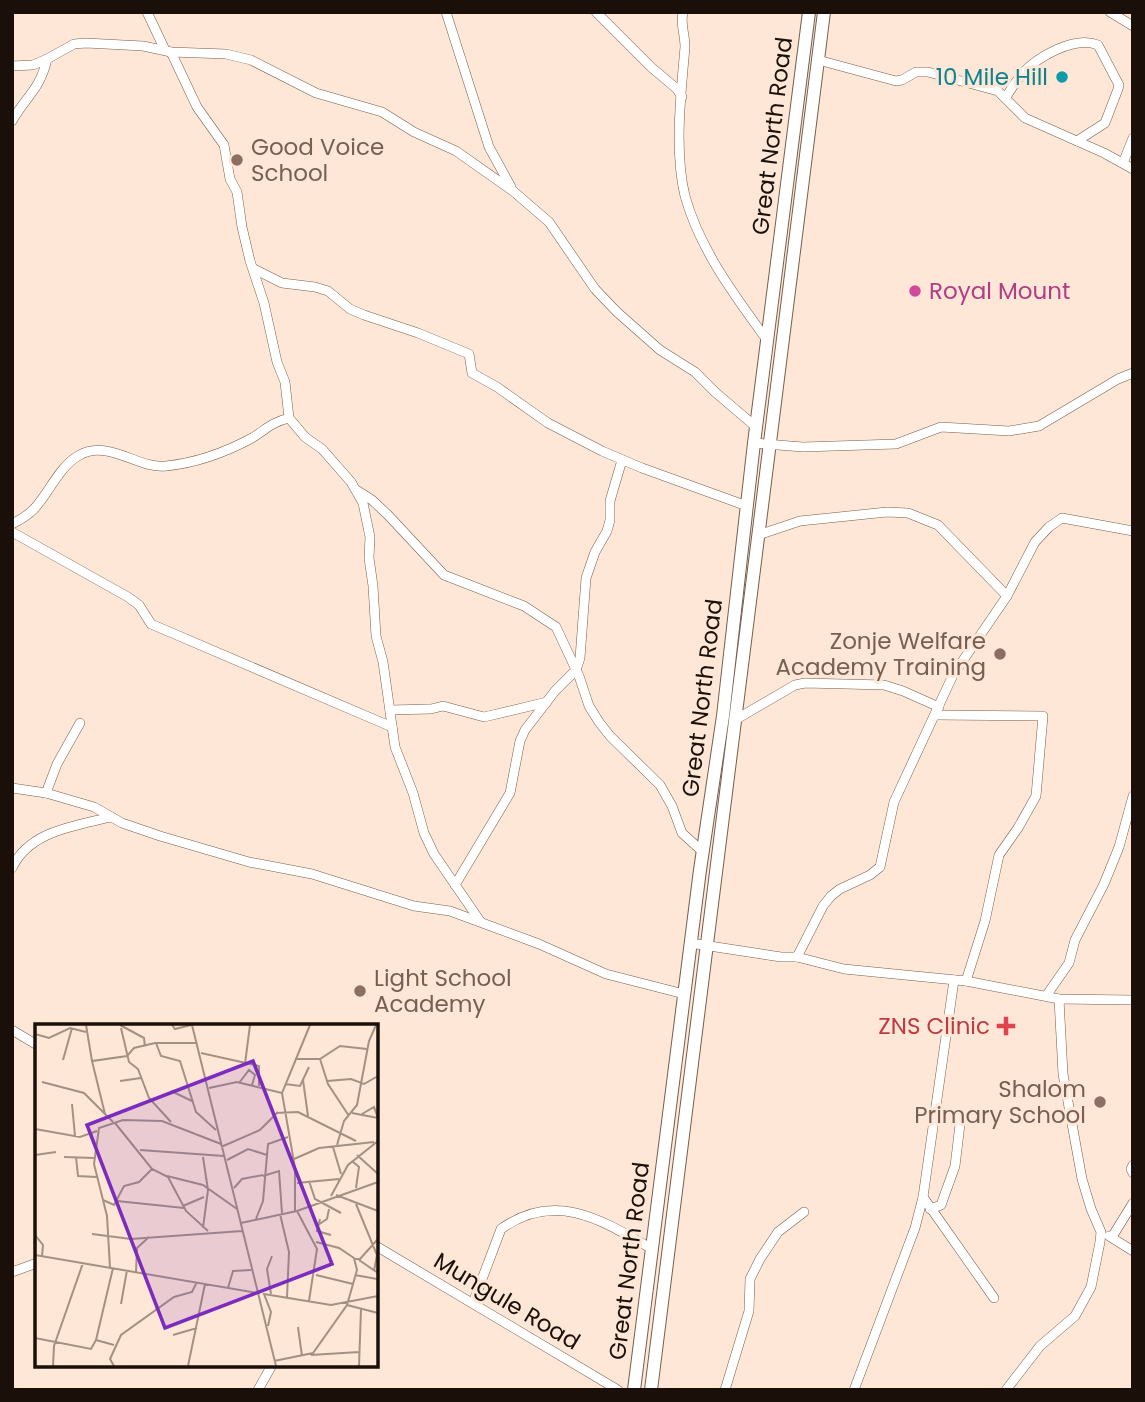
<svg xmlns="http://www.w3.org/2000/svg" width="1145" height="1402" viewBox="0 0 1145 1402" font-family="Poppins,sans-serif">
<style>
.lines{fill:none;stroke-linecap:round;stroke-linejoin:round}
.minor-casing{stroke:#765e4c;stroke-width:10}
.highway-casing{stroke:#765e4c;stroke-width:14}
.minor{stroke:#fff;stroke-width:9}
.highway{stroke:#fff;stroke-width:12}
.culture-dot{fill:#0f9aa8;stroke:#fee7d6;stroke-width:2.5}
.education-dot{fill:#8d6e63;stroke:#fee7d6;stroke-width:2.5}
.hotel-dot{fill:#d1479c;stroke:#fee7d6;stroke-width:2.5}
.health-dot{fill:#e0444e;stroke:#fee7d6;stroke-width:2.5}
.labels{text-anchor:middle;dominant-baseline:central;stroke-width:6;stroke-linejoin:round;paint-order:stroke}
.culture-label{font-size:23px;fill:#0d838f;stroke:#fee7d6;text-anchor:end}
.street-label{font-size:23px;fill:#1a1009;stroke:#fee7d6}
.education-label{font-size:23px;fill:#785e54;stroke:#fee7d6;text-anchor:start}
.hotel-label{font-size:23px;fill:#b23c85;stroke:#fee7d6;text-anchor:start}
.health-label{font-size:23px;fill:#be3a42;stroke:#fee7d6;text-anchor:end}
.inset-road{fill:none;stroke:#a39184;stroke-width:2}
.view{fill:#7b2cbf;fill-opacity:0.15;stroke:#7b2cbf;stroke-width:3.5}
.inset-edge{fill:none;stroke:#1a1009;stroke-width:3.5}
</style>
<rect width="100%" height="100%" fill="#fee7d6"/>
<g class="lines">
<defs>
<g id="minor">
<path d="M147,12L165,50"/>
<path d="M446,12L489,147L511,187"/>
<path d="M596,12L651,67L677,89L682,97"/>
<path d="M683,12C680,24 685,34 685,47C681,93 674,151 685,196C700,250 735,296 767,340"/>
<path d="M1110,12L1133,26"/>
<path d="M171,52L197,107L224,145L230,179L237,192L242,227L250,261L264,303L277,362L285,382L289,418L305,437L322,449L351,482L363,503L370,537L369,558L373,586L376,636L383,662L395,747L413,793L424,833L434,854L480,921"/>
<path d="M818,60L896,81L902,80L916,72H928L998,91L1025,118L1104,153L1133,169"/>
<path d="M12,66L33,65L47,59"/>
<path d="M1006,97C1011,89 1016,81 1022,74C1037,57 1075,35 1098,45L1119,85L1118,89L1105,123L1077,141"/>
<path d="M12,121C26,96 40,90 47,59L74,44L86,43L143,46L171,52L226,54L251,60L316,93L382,112L414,132L456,151L513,191L549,222L595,289L617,312L660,350L695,372L715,392L756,427"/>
<path d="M1123,163L1133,138"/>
<path d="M254,269L282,283L315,287L328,291L350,309L364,315L418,333L469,354L472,373L497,387L548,423L602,451L642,468L747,506"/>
<path d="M754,443L803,447L896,444L941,427L1009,431L1039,426L1118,379L1133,373"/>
<path d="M358,491L372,500L388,515L444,575L524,606L556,627L579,676L589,706L599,722L610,736L660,785L672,806L682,833L703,852"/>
<path d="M12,524C20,520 28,515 34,509C49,493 59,467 78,456C108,438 137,469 166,466C196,463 226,452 252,438C267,429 270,423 289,418"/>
<path d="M12,532L128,597L139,605L151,624L392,727"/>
<path d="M758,535L800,521L887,512L908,513L938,525L1007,596"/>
<path d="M390,710L431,709L443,706L484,717L547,702"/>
<path d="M936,715L1043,716L1036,796L1018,828L999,855L985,921L966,981"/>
<path d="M735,720L795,685L805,683L884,685L903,691L939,707"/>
<path d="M12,788L46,793L94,807L122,823L160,836L249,862L312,874L414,906L450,911L539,944L606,974L684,994"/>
<path d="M46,793L57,764L80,723"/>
<path d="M12,868C29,831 75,826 111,817"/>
<path d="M455,885L510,793L520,741L525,730L555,691L576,670L580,658L586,578L595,552L607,531L610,520V501L622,460"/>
<path d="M690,943L781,957H797L844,969L966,981L1059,999L1133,1000"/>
<path d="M797,957L823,906L831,896L840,889L870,875L880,867L894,802L953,675L1007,596L1035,542L1049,527L1062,518L1133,531"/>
<path d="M1046,996L1069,963L1075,940L1104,884L1119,847L1133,796"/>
<path d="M12,1030L37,1045"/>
<path d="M1133,1165L1131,1169L1133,1173"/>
<path d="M923,1197L994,1298"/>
<path d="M930,1209L941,1205L955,1166L961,1116"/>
<path d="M1109,1236L1133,1251"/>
<path d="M1112,1237L1133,1203"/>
<path d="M376,1246L618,1390"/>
<path d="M12,1272L37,1263"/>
<path d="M473,1303L501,1229C555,1190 602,1220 652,1249"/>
<path d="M258,1390L272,1365"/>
<path d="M725,1390L749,1311L750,1279L760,1259L778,1232L804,1212"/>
<path d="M854,1390L915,1228L923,1197L954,980"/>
<path d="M1006,1390L1040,1346L1075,1316L1091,1287L1100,1242L1101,1232L1091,1209L1082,1179L1063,1074L1059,999"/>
</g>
<g id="highway">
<path d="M634,1390L700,870L723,716L754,443L809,12"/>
<path d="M651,1390L824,12"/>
</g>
</defs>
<use href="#minor" class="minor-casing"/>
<use href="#highway" class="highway-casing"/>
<use href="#minor" class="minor"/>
<use href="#highway" class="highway"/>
</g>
<circle class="culture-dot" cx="1062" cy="77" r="7"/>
<g class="education-dot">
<circle cx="237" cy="160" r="7"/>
<circle cx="1000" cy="654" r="7"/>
<circle cx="360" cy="991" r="7"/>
<circle cx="1100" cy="1102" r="7"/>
</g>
<circle class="hotel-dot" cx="915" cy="291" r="7"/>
<path class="health-dot" d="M1002.5 1015.5h7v7h7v7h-7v7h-7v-7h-7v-7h7z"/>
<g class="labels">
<g class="culture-label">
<text x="1048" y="77">10 Mile Hill</text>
</g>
<g class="street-label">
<text transform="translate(772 136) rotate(-83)">Great North Road</text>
<text transform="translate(702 698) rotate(-83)">Great North Road</text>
<text transform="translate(629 1261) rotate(-83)">Great North Road</text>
<text transform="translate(507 1301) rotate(31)">Mungule Road</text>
</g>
<g class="education-label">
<text x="251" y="147">Good Voice<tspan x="251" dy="26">School</tspan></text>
<text x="986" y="641" text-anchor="end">Zonje Welfare<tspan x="986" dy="26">Academy Training</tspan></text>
<text x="374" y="978">Light School<tspan x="374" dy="26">Academy</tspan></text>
<text x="1086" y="1089" text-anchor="end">Shalom<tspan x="1086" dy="26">Primary School</tspan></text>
</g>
<g class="hotel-label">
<text x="929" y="291">Royal Mount</text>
</g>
<g class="health-label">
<text x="990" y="1026">ZNS Clinic</text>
</g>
</g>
<g transform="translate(35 1024)">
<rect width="343" height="343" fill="#fee7d6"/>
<path class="inset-road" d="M51,1L57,37L92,32L99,24L120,19H162M85,1L109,14L110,23M137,1L140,5L156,1M157,1L241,342M86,4L94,38L103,45L114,74L136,98M0,10L14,14L35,4L51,8M121,19L126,32L145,37L161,88L181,106M166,29L224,42V62M260,35H285L305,22L332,25M285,35L293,60L314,92M28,36L37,4M57,37L70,90M210,40L215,1M268,56L273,92M85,57L106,54M292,57L316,55L329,60L343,52M7,58L49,69L78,98M204,59L214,46L220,51L217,61M250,60L265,62L274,43M174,64L202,58L247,69M136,67L157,77M37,80L40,112M241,89L263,88L321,117M317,89L343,94M327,90L339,83L343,94M80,99L117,145L133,153L151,187L173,207M0,105L45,113L62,107M302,121L309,97L322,81L334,17L341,1M186,123L225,106L243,88M298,123L306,150M105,126L189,132M0,131L21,128M322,131L343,150M29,133L59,134M41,133L43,152L62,153M259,135L284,124L339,118M192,136L213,125L232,131M317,137L324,143L321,164M132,152L168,161L202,185M228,152L244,147L247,189M274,157L280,175L306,189M262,159L304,155M199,164L207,155L228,151M301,171L343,187M296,172L313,141L343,117M68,176L79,181L89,162L104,158L117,145M82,177L149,184M321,180L342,231L339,247M148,182L169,173M260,187V144L247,69L275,1M262,187L282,225L274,277M245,190L254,228L252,273M221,195L228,177L233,120L253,113M285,195L282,207L296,211M206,199L262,187L343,158M283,201L292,195L294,185M168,204L173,166L168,133M57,210L96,215L207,207M0,211L8,221L7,232M0,231L222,269M320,235H325L343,215M324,236L343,249M75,244L72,192L59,140L64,104L88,96L127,97L186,120M101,248L102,224L114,213M281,251L318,260M320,251L342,255M193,264L198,247L216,246M236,270L232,245L237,232M86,280L92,246M312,281L343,289M233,302L236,288L229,270L296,281L343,272M263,303L267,332M138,311L162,304M0,314L56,325L61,316L79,321M61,316L78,244M276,331L324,328M239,337L278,329L312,281L322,246L319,234L304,224L281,218M18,342L19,322L48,239M79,342L75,335L86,311L139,273L157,268L162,258M153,342L170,260M324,342L326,285"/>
<path class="view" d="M218,37L297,240L130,304L52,101Z"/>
<rect width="343" height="343" class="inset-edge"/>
</g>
<rect width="1145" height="1402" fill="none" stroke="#1a1009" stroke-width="28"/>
</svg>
